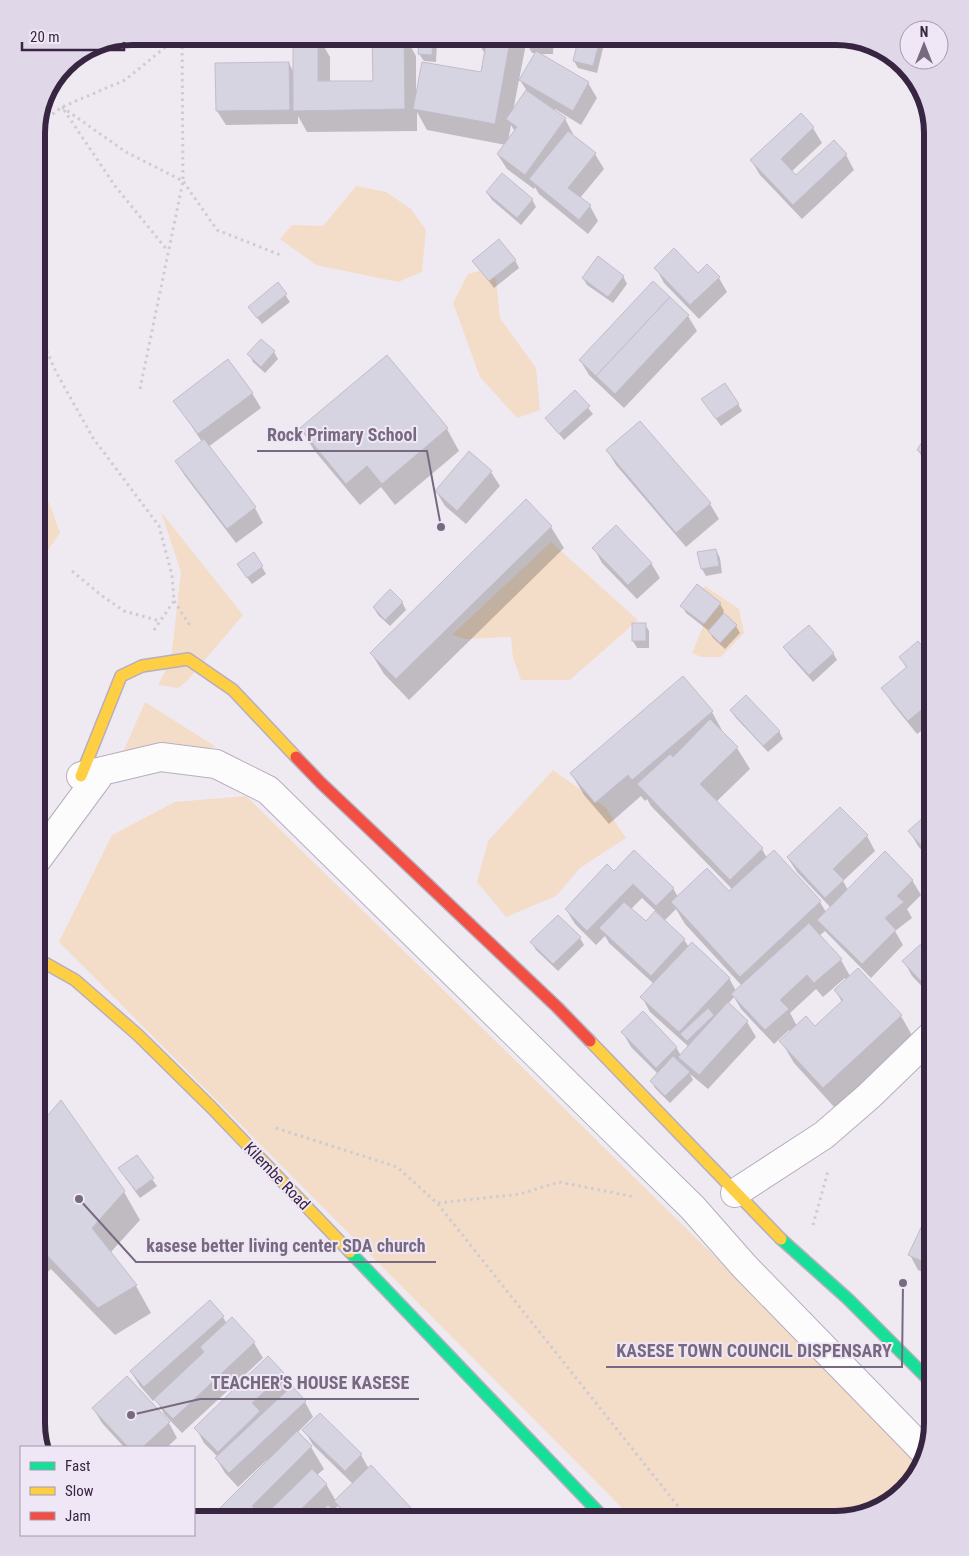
<svg xmlns="http://www.w3.org/2000/svg" width="969" height="1556" viewBox="0 0 969 1556" font-family="'Roboto Condensed',sans-serif">
<style>
.green{fill:#f3ddc9}
.shadow{fill:#0003;fill-rule:evenodd}
.building{fill:#d7d4e2;stroke:#c1bcce}
.lines{fill:none;stroke-linecap:round;stroke-linejoin:round}
.street-casing{stroke:#b7aebe;stroke-width:30}
.fast-casing{stroke:#b7aebe;stroke-width:14}
.slow-casing{stroke:#b7aebe;stroke-width:14}
.jam-casing{stroke:#b7aebe;stroke-width:14}
.path{stroke:#cecbd1;stroke-width:3;stroke-dasharray:2.5 4;stroke-linecap:butt}
.street{stroke:#fdfcfd;stroke-width:28}
.fast{stroke:#16e098;stroke-width:11}
.slow{stroke:#ffcf43;stroke-width:11}
.jam{stroke:#f24e42;stroke-width:11}
.labels{text-anchor:middle;dominant-baseline:central;stroke-width:4;stroke-linejoin:round;paint-order:stroke}
.street-label{font-size:16px;fill:#372542;stroke:#efe7f6}
.rim{fill:none;stroke:#372542;stroke-width:6}
.leader{fill:none;stroke:#776a80;stroke-width:2}
.callout-dot{fill:#776a80;stroke:#efe7f6;stroke-width:2}
.callout-label{font-size:18px;text-anchor:middle;font-weight:bold;fill:#776a80;stroke:#efe7f6;stroke-width:4;stroke-linejoin:round;paint-order:stroke}
</style>
<rect width="100%" height="100%" fill="#efeaf2"/>
<g class="green">
<path d="M356,186L386,192L411,209L426,230L422,272L398,282L316,265L280,239L292,225L323,226Z"/>
<path d="M486,269L496,279L500,318L536,368L540,410L517,418L480,377L453,303L468,274Z"/>
<path d="M36,500L49,502L60,533L40,561L36,562Z"/>
<path d="M161,512L243,615L186,682L178,688L158,685L171,659L181,572Z"/>
<path d="M551,542L638,620L570,680H521L513,658L511,637L467,639L452,635Z"/>
<path d="M705,586L739,609L744,633L721,657H701L692,653L703,627L698,593Z"/>
<path d="M145,702L216,747L148,756L113,775Z"/>
<path d="M553,770L606,808L626,838L580,868L556,896L506,917L477,882L488,841Z"/>
<path d="M246,796L922,1460L917,1477L879,1510L836,1520H634L59,942L112,835L175,802Z"/>
</g>
<g class="shadow">
<path d="M318,36L330,57V83L374,82L373,36H405L416,56V92L482,74L485,54L478,42L479,36H521L526,44L513,111L527,91L520,80L536,53H532L528,46V36H554L553,54H537L588,83L597,98L581,125L555,109L554,111L565,119L573,134L572,136L595,154L604,169L580,198L590,206L598,221L588,234L539,194L535,187L534,189L507,169L498,155L506,145L427,130L417,112V131L307,132L298,116V124L226,125L217,111L289,63L294,73ZM511,125L515,132L508,142Z"/>
<path d="M420,36H434L437,42L436,62L424,61L419,54Z"/>
<path d="M580,36H606L597,73L578,68L574,61Z"/>
<path d="M62,68V75H57Z"/>
<path d="M800,114L813,128L822,143L791,172L796,177L846,155L854,170L802,219L760,175L751,160Z"/>
<path d="M487,193L532,199L536,207L521,225L492,200Z"/>
<path d="M515,260L519,268L494,288L474,261Z"/>
<path d="M656,268L719,278L727,292L699,319L664,283Z"/>
<path d="M623,276L627,284L613,303L587,285L583,278Z"/>
<path d="M653,283L688,316L697,331L624,408L589,375L580,360Z"/>
<path d="M278,284L290,302L262,324L249,307Z"/>
<path d="M274,352L278,359L265,373L253,362L249,354Z"/>
<path d="M387,357L447,429L459,451L395,505L381,487L360,505L314,450L301,429Z"/>
<path d="M228,361L252,393L261,408L208,447L255,508L263,523L236,543L185,476L176,462L202,442L175,401Z"/>
<path d="M575,392L593,414L564,440L546,418Z"/>
<path d="M738,404L742,411L721,426L707,406Z"/>
<path d="M640,422L710,504L719,519L686,547L616,465L607,450Z"/>
<path d="M933,428V463L922,457L918,450Z"/>
<path d="M491,472L500,486L466,524L445,506L436,491Z"/>
<path d="M551,527L564,548L409,700L384,674L371,653Z"/>
<path d="M594,548L651,563L660,578L637,599L602,563Z"/>
<path d="M716,550L720,558L722,573L706,576L702,569L699,553Z"/>
<path d="M262,567L266,574L252,584L243,572Z"/>
<path d="M402,602L406,610L390,626L378,615L374,608Z"/>
<path d="M720,604L724,611L723,613L736,626L740,633L725,649L713,638L709,631L686,613L682,606Z"/>
<path d="M645,624L649,631V648H637L633,641Z"/>
<path d="M785,648L833,653L837,660L813,682L789,655Z"/>
<path d="M933,648V722L917,734L892,703L883,689L907,669L900,657L926,653Z"/>
<path d="M683,678L712,712L724,734L737,748L750,769L716,802L762,849L767,858L820,902L826,912L831,908L797,872L788,858L867,836L875,851L843,881L848,890L912,880L921,895L907,909L912,918L895,931L903,945L871,978L825,931L819,936L841,960L850,976L901,1016L913,1037L836,1109L794,1063L781,1041L791,1032L789,1030L774,1044L741,1009L734,997L728,1004L747,1022L756,1037L708,1089L690,1074L693,1080L670,1103L655,1088L651,1081L658,1074L631,1047L623,1033L676,1047L681,1056L689,1047L650,1012L642,997L654,984L609,943L605,936L596,945L575,924L566,909L614,873L673,888L678,897L729,893L733,890L651,806L647,799L645,801L641,796L609,824L584,795L571,773ZM642,898L663,918L662,919L646,923L631,909ZM676,909L685,924L742,986L736,991L729,978L689,947L684,940L664,921ZM845,978L846,980L835,990L842,1002L815,1027L797,1026L790,1013L816,989L823,997Z"/>
<path d="M731,711L779,731L783,739L768,752L736,718Z"/>
<path d="M933,811V863L918,846L910,832Z"/>
<path d="M933,934V998L912,976L904,961Z"/>
<path d="M580,938L584,945L558,971L536,950L532,943Z"/>
<path d="M36,1130L124,1192L140,1220L110,1253L136,1286L151,1313L115,1335L51,1269L36,1282V1215L43,1208L36,1201Z"/>
<path d="M136,1157L157,1186L140,1198L124,1176Z"/>
<path d="M933,1217V1277L918,1270L910,1255Z"/>
<path d="M223,1317L227,1324L254,1343L263,1358L182,1433L164,1414L156,1399L153,1401L140,1386L131,1372Z"/>
<path d="M283,1373L292,1388L305,1402L313,1417L297,1433L311,1447L324,1469L317,1475L326,1484L336,1501L353,1484L313,1445L304,1430L361,1455L369,1469L412,1510L417,1520H347L338,1506L333,1511L341,1520H210L268,1462L267,1460L238,1487L225,1473L216,1458L218,1457L204,1443L196,1428Z"/>
<path d="M93,1408L169,1423L177,1438L167,1447H124L102,1423Z"/>
</g>
<g class="building">
<path d="M293,36H318V81H373L372,36H404L405,109L293,111Z"/>
<path d="M419,36H433L432,55L418,54Z"/>
<path d="M478,36H511L495,124L413,109L422,62L481,72L486,44L477,42Z"/>
<path d="M527,36H550L549,47L526,46Z"/>
<path d="M579,36H601L593,66L573,61Z"/>
<path d="M536,51L589,82L573,111L519,80Z"/>
<path d="M289,62L290,110L216,111L215,63Z"/>
<path d="M526,90L566,118L525,175L497,154L517,127L506,119Z"/>
<path d="M801,113L814,127L781,159L796,175L834,140L847,154L793,205L750,160Z"/>
<path d="M568,131L596,153L568,188L591,205L579,220L529,179Z"/>
<path d="M502,173L533,199L517,218L486,192Z"/>
<path d="M499,239L516,260L489,281L472,261Z"/>
<path d="M674,248L698,273L707,264L720,277L690,305L654,268Z"/>
<path d="M598,256L624,276L608,297L582,278Z"/>
<path d="M653,281L670,297L596,376L579,360Z"/>
<path d="M278,282L287,294L257,318L248,307Z"/>
<path d="M670,297L689,315L615,394L596,376Z"/>
<path d="M261,339L275,351L261,367L247,354Z"/>
<path d="M387,355L448,428L382,484L367,466L346,484L300,428Z"/>
<path d="M228,359L253,393L198,434L173,401Z"/>
<path d="M725,383L739,404L716,419L701,399Z"/>
<path d="M575,390L590,406L559,434L545,418Z"/>
<path d="M640,421L711,503L676,533L606,450Z"/>
<path d="M932,426H933V460L917,450Z"/>
<path d="M204,439L256,507L227,529L175,461Z"/>
<path d="M469,451L492,471L457,511L435,491Z"/>
<path d="M526,499L552,526L396,679L370,653Z"/>
<path d="M616,525L652,563L628,585L592,548Z"/>
<path d="M716,549L719,566L701,569L697,552Z"/>
<path d="M254,552L263,566L247,578L237,564Z"/>
<path d="M697,584L721,603L704,624L680,606Z"/>
<path d="M390,589L403,602L385,620L373,607Z"/>
<path d="M724,613L737,625L720,643L708,631Z"/>
<rect x="632" y="623" width="14" height="18"/>
<path d="M809,625L834,653L809,675L783,647Z"/>
<path d="M918,641L926,651L933,646V700L908,721L881,688L907,667L899,657Z"/>
<path d="M683,676L713,711L632,780L628,775L595,803L570,773Z"/>
<path d="M746,695L780,731L763,746L730,710Z"/>
<path d="M710,719L738,747L700,784L763,848L730,880L637,784L670,754L673,757Z"/>
<path d="M840,807L868,835L833,869L844,880L825,898L787,857Z"/>
<path d="M933,809V859L908,831Z"/>
<path d="M634,850L674,888L656,906L633,884L587,931L565,909L607,864L614,871Z"/>
<path d="M774,850L821,901L740,977L671,902L707,868L729,891Z"/>
<path d="M885,851L913,880L897,896L904,902L885,918L896,930L862,964L817,920Z"/>
<path d="M624,902L646,921L655,911L685,939L651,976L599,928Z"/>
<path d="M558,915L581,937L553,964L530,942Z"/>
<path d="M809,923L842,959L814,983L807,975L780,1000L789,1009L765,1030L731,994Z"/>
<path d="M933,933V994L902,961Z"/>
<path d="M692,942L730,978L679,1032L640,997Z"/>
<path d="M858,968L902,1015L823,1088L779,1041L806,1016L815,1026L843,1000L834,990Z"/>
<path d="M728,1002L748,1021L699,1075L678,1057Z"/>
<path d="M708,1008L714,1015L687,1041L680,1034Z"/>
<path d="M643,1011L677,1047L656,1068L621,1032Z"/>
<path d="M673,1056L690,1072L665,1096L650,1081Z"/>
<path d="M61,1100L125,1191L92,1228L137,1285L98,1308L36,1244V1213L45,1204L36,1194V1129Z"/>
<path d="M137,1155L154,1178L136,1191L118,1168Z"/>
<path d="M928,1213L933,1215V1266L908,1255Z"/>
<path d="M210,1300L224,1316L144,1387L130,1371Z"/>
<path d="M232,1317L255,1342L173,1419L154,1399L204,1352L200,1347Z"/>
<path d="M268,1356L284,1373L252,1403L260,1411L218,1452L194,1428Z"/>
<path d="M127,1376L170,1422L143,1447H128L92,1408Z"/>
<path d="M292,1386L306,1401L229,1473L215,1458Z"/>
<path d="M320,1413L362,1454L345,1471L302,1430Z"/>
<path d="M297,1431L312,1446L252,1506L263,1517L312,1469L327,1484L290,1520H208Z"/>
<path d="M371,1465L413,1510L402,1520H352L334,1501Z"/>
<path d="M328,1505L342,1519L313,1520Z"/>
</g>
<g class="lines">
<defs>
<g id="street">
<path d="M81,776L161,757L216,764L268,790L693,1208L744,1266L924,1451"/>
<path d="M36,861L98,777L84,776"/>
<path d="M735,1193L824,1135L869,1096L933,1034"/>
</g>
<g id="fast">
<path d="M781,1239L848,1299L933,1384"/>
<path d="M350,1252L606,1520"/>
</g>
<g id="slow">
<path d="M81,776L121,676L142,666L188,659L233,690L296,757"/>
<path d="M36,958L75,980L138,1035L211,1107L350,1252"/>
<path d="M590,1041L781,1239"/>
</g>
<path id="jam" d="M296,757L321,783L557,1007L590,1041"/>
</defs>
<use href="#street" class="street-casing"/>
<use href="#fast" class="fast-casing"/>
<use href="#slow" class="slow-casing"/>
<use href="#jam" class="jam-casing"/>
<g class="path">
<path d="M62,107L126,152L183,181L217,230L283,256"/>
<path d="M64,110L115,186L168,251"/>
<path d="M37,126L62,107L125,80L179,36"/>
<path d="M36,327L56,372L93,438L159,526L172,575L174,601L152,633"/>
<path d="M140,389L183,181L182,36"/>
<path d="M72,571L101,595L124,611L160,621"/>
<path d="M174,601L191,627"/>
<path d="M276,1128L397,1167L437,1203L689,1520"/>
<path d="M438,1203L520,1194L559,1182L635,1197"/>
<path d="M813,1225L828,1171"/>
</g>
<use href="#street" class="street"/>
<use href="#fast" class="fast"/>
<use href="#slow" class="slow"/>
<use href="#jam" class="jam"/>
</g>
<g class="labels">
<g class="street-label">
<text transform="translate(277 1176) rotate(46)">Kilembe Road</text>
</g>
</g>
<path d="M0 0H969V1556H0ZM133 45H836A88 88 0 0 1 924 133V1423A88 88 0 0 1 836 1511H133A88 88 0 0 1 45 1423V133A88 88 0 0 1 133 45Z" fill="#e0d7e8" fill-rule="evenodd"/>
<path class="rim" d="M133 45H836A88 88 0 0 1 924 133V1423A88 88 0 0 1 836 1511H133A88 88 0 0 1 45 1423V133A88 88 0 0 1 133 45Z"/>
<path class="leader" d="M441 527L427 451H257M79 1199L136 1262H436M903 1283L902 1367H606M131 1415L200 1399H419"/>
<g class="callout-dot">
<circle cx="441" cy="527" r="5"/>
<circle cx="79" cy="1199" r="5"/>
<circle cx="903" cy="1283" r="5"/>
<circle cx="131" cy="1415" r="5"/>
</g>
<g class="callout-label">
<text x="342" y="441">Rock Primary School</text>
<text x="286" y="1252">kasese better living center SDA church</text>
<text x="754" y="1357">KASESE TOWN COUNCIL DISPENSARY</text>
<text x="310" y="1389">TEACHER'S HOUSE KASESE</text>
</g>
<rect x="20" y="1446" width="175" height="90" fill="#efe7f6" stroke="#a599ae"/>
<rect x="30" y="1462" width="25" height="8" fill="#16e098" stroke="#a599ae"/>
<text x="65" y="1471" font-size="15" fill="#372542">Fast</text>
<rect x="30" y="1487" width="25" height="8" fill="#ffcf43" stroke="#a599ae"/>
<text x="65" y="1496" font-size="15" fill="#372542">Slow</text>
<rect x="30" y="1512" width="25" height="8" fill="#f24e42" stroke="#a599ae"/>
<text x="65" y="1521" font-size="15" fill="#372542">Jam</text>
<g transform="translate(924 45)"><circle r="24" fill="#efe7f6" stroke="#a599ae"/>
<path d="M0-4L9 19L0 12L-9 19Z" fill="#776a80"/>
<text y="-8" font-size="14" font-weight="bold" text-anchor="middle" fill="#372542">N</text>
</g>
<path d="M22 42v8h102v-8" fill="none" stroke="#372542" stroke-width="2.5"/>
<text x="30" y="42" font-size="15" fill="#372542" stroke="#efe7f6" stroke-width="4" paint-order="stroke">20 m</text>
</svg>
